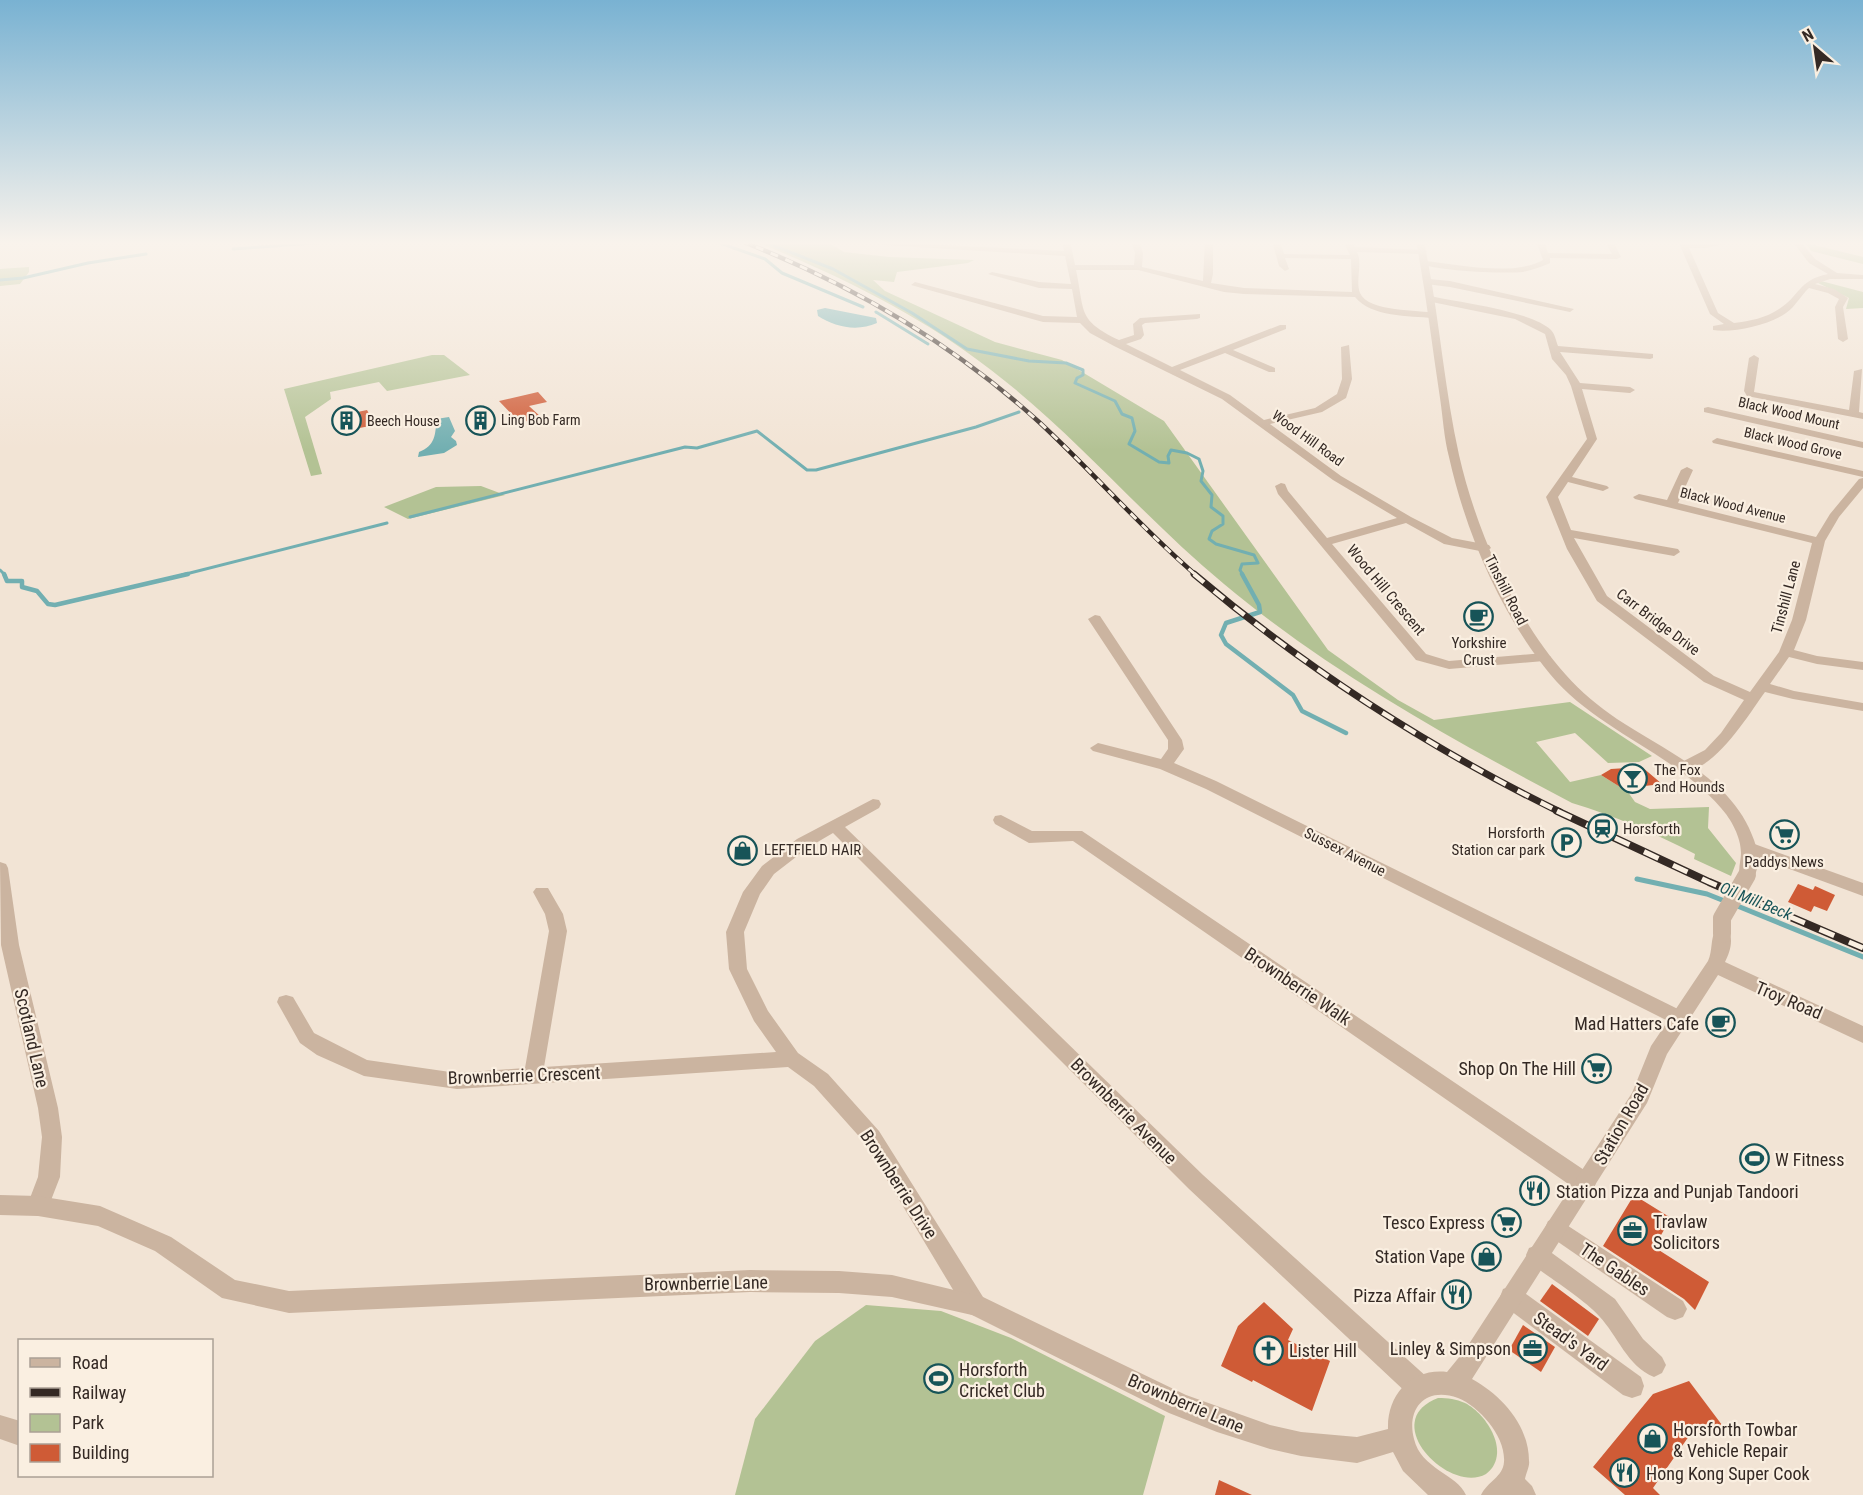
<svg xmlns="http://www.w3.org/2000/svg" width="1863" height="1495" viewBox="0 0 1863 1495" font-family="'Roboto Condensed',sans-serif">
<style>
.green{fill:#b3c294}
.water{fill:#72afb1}
.lines{fill:none;stroke-linecap:round;stroke-linejoin:round}
.stream-far2{stroke:#72afb1;stroke-width:3}
.stream-far1{stroke:#72afb1;stroke-width:4.5}
.stream{stroke:#72afb1;stroke-width:5}
.building{fill:#cf5b36}
.minor{fill:#cbb4a0;fill-rule:evenodd}
.tertiary{fill:#cbb4a0;fill-rule:evenodd}
.rail-far2-casing{stroke:#342924;stroke-width:4.5}
.rail-far1-casing{stroke:#342924;stroke-width:7}
.rail-casing{stroke:#342924;stroke-width:8}
.rail-far2{stroke:#faefe1;stroke-width:3;stroke-dasharray:8;stroke-linecap:butt}
.rail-far1{stroke:#faefe1;stroke-width:4.5;stroke-dasharray:13;stroke-linecap:butt}
.rail{stroke:#faefe1;stroke-width:5;stroke-dasharray:16;stroke-linecap:butt}
.tertiary-bridge{stroke:#cbb4a0;stroke-width:18}
.labels{text-anchor:middle;dominant-baseline:central;stroke-width:4.5;stroke-linejoin:round;paint-order:stroke}
.far-street-label{font-size:14px;fill:#342924;stroke:#faefe1}
.far-poi-label{font-size:14px;fill:#342924;stroke:#faefe1;text-anchor:start}
.street-label{font-size:15px;fill:#342924;stroke:#faefe1}
.poi-label{font-size:15px;fill:#342924;stroke:#faefe1;text-anchor:start}
.water-label{font-size:16px;font-style:italic;fill:#175458;stroke:#faefe1}
.near-street-label{font-size:18px;fill:#342924;stroke:#faefe1}
.near-poi-label{font-size:18px;fill:#342924;stroke:#faefe1;text-anchor:start}
</style>
<rect width="100%" height="100%" fill="#f2e4d5"/>
<g class="green">
<path d="M754,241H826L844,252L889,257L974,260L968,263L897,272L894,282L873,280L885,291L995,342L1062,360L1164,421L1328,650L1398,700L1434,720L1570,702L1652,756L1639,762L1608,763L1575,733L1536,742L1570,782L1601,775L1628,792L1635,802L1650,809L1709,807L1708,828L1736,863L1731,876L1694,859L1695,854C1654,833 1615,816 1572,803C1451,739 1329,672 1224,584C1143,517 1075,434 991,370C919,314 838,275 754,241Z"/>
<path d="M1806,243L1863,257V264L1811,251Z"/>
<path d="M29,267V272L20,284L0,286V269Z"/>
<path d="M1821,281L1863,292V308L1846,309L1849,298L1818,283Z"/>
<path d="M432,355H444L470,375L387,391L379,382L330,392L331,399L305,417L322,474L311,476L284,389Z"/>
<path d="M481,486L505,495L408,519L384,507L436,487Z"/>
<path d="M866,1305L941,1311L1011,1338L1165,1416L1143,1495H735L755,1419L815,1341Z"/>
<path d="M1438,1398C1448,1398 1456,1399 1465,1403C1487,1414 1512,1454 1486,1474C1449,1495 1377,1421 1438,1398Z"/>
</g>
<g class="water">
<path d="M825,308L876,318L877,323C857,332 835,327 818,316L817,310Z"/>
<path d="M449,417L455,431L451,437L456,441L457,445L444,453L418,457L419,452C435,446 436,434 436,419Z"/>
</g>
<g class="lines">
<g class="stream-far2">
<path d="M714,241L765,259L782,273L863,307"/>
<path d="M762,241L833,269L912,313L967,349L1029,361L1066,363L1083,370V375L1077,378L1075,383L1115,401L1122,414L1132,418L1135,431L1129,444L1159,462L1169,463L1168,456L1171,450L1187,453L1199,459L1203,471L1201,481L1212,495L1211,507L1223,516V524L1212,531L1209,539L1216,544L1254,555L1258,563L1242,564L1240,570L1243,575"/>
<path d="M233,249L341,241"/>
<path d="M0,280L23,278L88,263L146,254"/>
<path d="M876,312L928,344"/>
<path d="M410,517L685,447L697,448L757,431L807,470H816L976,427L1019,412"/>
<path d="M0,570L5,575"/>
<path d="M182,575L387,523"/>
</g>
<g class="stream-far1">
<path d="M4,574L7,581H22V587L37,591L48,604L55,605L188,574"/>
<path d="M1242,574L1259,605L1260,612L1226,623L1221,635L1226,644L1293,695L1302,711L1346,733"/>
</g>
<g class="stream">
<path d="M1637,879L1707,894L1727,902"/>
<path d="M1735,905L1863,957"/>
</g>
</g>
<g class="building">
<path d="M538,392L547,402L529,406L541,417L520,423L499,401Z"/>
<path d="M346,410L348,414L367,410L375,425L344,431L335,412Z"/>
<path d="M482,412L494,426L483,429L468,416Z"/>
<path d="M1642,767L1662,784L1636,787L1638,790L1628,792L1601,775L1611,769Z"/>
<path d="M1798,884L1813,890L1815,886L1835,895L1827,911L1814,906L1811,912L1788,902Z"/>
<path d="M1634,1195L1671,1218L1654,1247L1709,1282L1695,1310L1684,1299L1603,1246Z"/>
<path d="M1552,1284L1599,1319L1588,1336L1540,1301Z"/>
<path d="M1264,1302L1293,1329L1288,1340L1330,1361L1312,1411L1253,1380L1252,1382L1221,1366L1238,1326Z"/>
<path d="M1523,1325L1555,1347L1541,1372L1509,1350Z"/>
<path d="M1689,1381L1722,1425L1689,1436L1653,1488L1660,1495H1625L1593,1467L1653,1394Z"/>
<path d="M1219,1480L1252,1495H1215Z"/>
</g>
<g class="lines">
<g class="minor">
<path d="M865,241L1064,251L1062,241H1070L1075,265H1134L1135,253L1131,241H1139L1143,253L1142,267L1203,281L1205,241H1213V274L1211,283L1244,288L1352,292L1351,259L1285,258L1289,269L1285,271L1279,266L1272,241H1280L1284,254L1350,255L1343,241H1351L1355,247L1426,250L1427,252L1423,254L1357,252C1363,264 1355,280 1360,293C1368,312 1419,310 1436,313V317L1433,318C1409,316 1371,317 1355,297L1244,294L1224,292L1138,270H1076C1085,312 1077,320 1119,340L1134,335L1133,324L1140,318L1200,314V318L1197,319L1145,323L1142,325L1144,335L1141,339L1126,344L1172,367L1280,325H1286V329L1233,350L1275,368V372H1269L1225,353L1180,370L1230,395L1264,420L1315,408L1337,394L1342,379L1341,347L1349,345L1352,379L1346,398L1322,412L1270,424L1341,476L1411,517L1452,538L1489,545L1491,548L1485,552L1444,544L1406,523L1332,544L1426,654L1449,661L1544,653L1551,657L1544,661L1449,669L1416,660L1278,494L1275,486L1281,483L1285,484L1288,491L1327,538L1397,518L1333,480L1222,399L1114,346L1090,333L1080,323L1043,322L911,285L915,282L1043,316L1077,317L1072,289L1039,288L988,274L992,272L1039,282L1071,284L1065,256L884,245Z"/>
<path d="M1536,241H1544L1548,253L1612,254L1607,245L1611,243H1614L1621,257L1617,259L1550,258V263C1541,267 1533,270 1523,272C1505,274 1433,271 1420,263L1424,261C1458,264 1512,277 1543,260Z"/>
<path d="M1678,241L1706,244L1725,241L1729,243L1706,248H1689L1718,313L1734,323C1750,321 1766,318 1779,309C1800,296 1798,280 1828,274L1809,263L1792,241H1800L1815,259L1837,273L1863,275V279H1830L1815,284L1834,289L1848,298L1843,307L1848,339L1843,342L1838,339L1835,307L1839,299L1828,293L1809,288C1801,295 1796,306 1786,313C1769,325 1734,333 1713,330V326L1724,324L1710,314Z"/>
<path d="M1429,279L1450,281L1574,309L1570,312L1450,287L1426,284V280Z"/>
<path d="M1430,296C1457,302 1532,311 1551,330C1555,334 1556,341 1558,346L1653,354V358L1650,359L1560,352L1580,383L1630,387L1635,390L1630,393L1582,389L1597,439L1572,477L1607,486L1609,488L1603,491L1568,482L1558,497L1571,530L1678,549L1680,552L1674,556L1574,538L1607,596L1714,676L1750,692L1779,652L1792,620L1812,543L1635,499L1633,497L1639,494L1667,500L1681,470L1687,467L1693,470L1678,503L1816,537L1830,514L1859,479L1863,478V488L1839,517L1825,541L1806,620L1794,650L1817,656L1863,662V670L1817,664L1789,657L1770,684L1794,691L1863,703V711L1793,699L1765,692C1749,714 1710,779 1678,770L1675,767L1678,764L1705,750L1721,733L1744,700L1704,682L1597,601L1567,549L1546,497L1587,439L1571,386L1566,375L1552,359L1545,334L1515,319L1427,301V297Z"/>
<path d="M1754,355L1759,358L1754,392L1849,410L1854,371L1862,369L1859,412L1863,413V419L1747,396L1744,391L1749,358Z"/>
<path d="M1708,407L1863,442V448L1704,412V408Z"/>
<path d="M1717,438L1863,471V477L1713,443L1712,441Z"/>
<path d="M1095,615L1100,616L1182,740L1184,749L1174,763L1216,781L1686,1013L1688,1018L1686,1023L1679,1025L1672,1023L1206,789L1160,769L1093,751L1090,748L1098,743L1161,759L1168,749V740L1088,619Z"/>
<path d="M873,799L879,800L881,804L879,808L845,827L1203,1175L1428,1378L1431,1387L1428,1396L1419,1399L1410,1396L1189,1189L833,833L809,847L774,874L760,894L744,932L747,969L768,1011L798,1053L828,1074L879,1131L983,1297L986,1305L983,1313L975,1316L967,1313L865,1143L814,1086L788,1067L457,1089L364,1076L317,1055L300,1043L277,1002L279,997L286,995L293,997L314,1033L367,1060L457,1073L525,1068L549,931L545,914L533,892L536,888H548L563,914L567,931L544,1067L776,1052L754,1021L729,969L726,932L743,892L762,866L797,839Z"/>
<path d="M1001,815L1032,831H1082L1593,1176L1596,1183L1593,1190L1585,1192L1577,1190L1073,841L1029,843L995,824L993,820L995,816Z"/>
<path d="M1749,842L1863,883V896L1743,852L1741,848L1743,844Z"/>
<path d="M0,862L6,864L8,868L19,945L58,1108L62,1137L60,1177L46,1213L38,1216L30,1213L27,1206L38,1177L42,1137L38,1108L1,945Z"/>
<path d="M1556,1218L1683,1301L1687,1309L1683,1317L1675,1320L1667,1317L1548,1235L1545,1228L1548,1221Z"/>
<path d="M1537,1245L1545,1248L1615,1299L1643,1339L1662,1357L1666,1365L1662,1373L1654,1377C1627,1366 1618,1336 1599,1316C1584,1299 1548,1277 1529,1262L1526,1255L1529,1248Z"/>
<path d="M1511,1286L1519,1289L1641,1377L1644,1386L1641,1395L1632,1398L1623,1395L1503,1305L1500,1297L1503,1289Z"/>
<path d="M0,1415L20,1421V1446L0,1439Z"/>
</g>
<g class="tertiary">
<path d="M1416,241H1424L1428,262C1440,326 1445,392 1459,455C1476,530 1514,617 1566,675C1581,692 1598,706 1617,719C1667,752 1733,779 1754,840C1758,851 1760,868 1753,879H1741C1737,872 1741,861 1741,853C1741,837 1731,819 1721,808C1673,752 1597,731 1550,674C1500,613 1466,533 1449,457C1444,438 1443,418 1440,398C1432,346 1426,293 1416,241Z"/>
<path d="M1722,927L1728,929C1734,940 1730,952 1725,962L1863,1026V1043L1718,975L1667,1054L1647,1103L1472,1379C1501,1395 1529,1425 1529,1461C1530,1466 1526,1473 1525,1479L1532,1486L1536,1495H1481C1487,1482 1503,1477 1504,1462C1506,1437 1480,1407 1458,1398C1426,1386 1406,1408 1414,1439C1421,1469 1457,1474 1466,1495H1428L1403,1471L1393,1452L1357,1463L1301,1456L1270,1449L1217,1432L1169,1413L972,1315L892,1297L839,1293L750,1292L289,1313L222,1298L155,1251L98,1226L38,1216L0,1215V1195L38,1196L100,1206L171,1237L235,1280L289,1291L750,1270L839,1271L892,1275L983,1297L1186,1395L1270,1425L1301,1432L1357,1437L1388,1429C1387,1394 1412,1368 1447,1372L1465,1350L1632,1093L1651,1046L1708,961C1713,950 1710,939 1716,929Z"/>
</g>
<defs>
<path id="rail-far2" d="M741,241C851,284 952,343 1039,422C1093,472 1140,527 1196,575"/>
<path id="rail-far1" d="M1194,574C1305,668 1429,748 1560,812"/>
<path id="rail" d="M1557,811L1709,882L1863,948"/>
</defs>
<use href="#rail-far2" class="rail-far2-casing"/>
<use href="#rail-far1" class="rail-far1-casing"/>
<use href="#rail" class="rail-casing"/>
<use href="#rail-far2" class="rail-far2"/>
<use href="#rail-far1" class="rail-far1"/>
<use href="#rail" class="rail"/>
<path class="tertiary-bridge" d="M1722,934V918L1747,875"/>
</g>
<linearGradient id="sky" x2="0" y2="1"><stop stop-color="#79b2d2"/><stop offset="0.54" stop-color="#f9f3ec"/><stop offset="1" stop-color="#f9f3ec" stop-opacity="0"/></linearGradient>
<rect width="1863" height="450" fill="url(#sky)"/>
<defs>
<symbol id="building-ring" viewBox="-11 -11 22 22"><circle r="9.5" fill="#faefe1" stroke="#175458" stroke-width="1.5"/><path d="M-4-6H4V6H1V3H-1V6H-4ZM-2.5-4.3h1.7v1.8h-1.7ZM.8-4.3h1.7v1.8H.8ZM-2.5-1h1.7V.8h-1.7ZM.8-1h1.7V.8H.8Z" fill="#175458"/></symbol>
<symbol id="cafe-ring" viewBox="-11 -11 22 22"><circle r="9.5" fill="#faefe1" stroke="#175458" stroke-width="1.5"/><path d="M-5.5-4.5H6V0H3Q3 3.5 0 3.5H-2.5Q-5.5 3.5-5.5 0ZM3-3.2v2h1.7v-2ZM-6 4.5H4V6H-6Z" fill="#175458"/></symbol>
<symbol id="bar-ring" viewBox="-11 -11 22 22"><circle r="9.5" fill="#faefe1" stroke="#175458" stroke-width="1.5"/><path d="M-6-5H6L.8 .8V4.5H3.5V6h-7V4.5H-.8V.8Z" fill="#175458"/></symbol>
<symbol id="station-ring" viewBox="-11 -11 22 22"><circle r="9.5" fill="#faefe1" stroke="#175458" stroke-width="1.5"/><path d="M-3-6H3Q5-6 5-4V2Q5 4 3 4L4.5 6H3L1.5 4h-3L-3 6H-4.5L-3 4Q-5 4-5 2V-4Q-5-6-3-6ZM-3.5-4v3h7v-3ZM-3.5 1v1.5H-2V1ZM2 1v1.5H3.5V1Z" fill="#175458"/></symbol>
<symbol id="supermarket-ring" viewBox="-11 -11 22 22"><circle r="9.5" fill="#faefe1" stroke="#175458" stroke-width="1.5"/><path d="M-6-5.5h2.5l.6 2H6L4.5 2H-2.5L-4.4-4H-6ZM-1.5 3.2a1.3 1.3 0 1 0 .1 0ZM3 3.2a1.3 1.3 0 1 0 .1 0Z" fill="#175458"/></symbol>
<symbol id="parking-ring" viewBox="-11 -11 22 22"><circle r="9.5" fill="#faefe1" stroke="#175458" stroke-width="1.5"/><path d="M-3.5-5.5H1a3.5 3.5 0 0 1 0 7H-1V5.5H-3.5ZM-1-3.4V-.6H.8a1.4 1.4 0 0 0 0-2.8Z" fill="#175458"/></symbol>
<symbol id="shop-ring" viewBox="-11 -11 22 22"><circle r="9.5" fill="#faefe1" stroke="#175458" stroke-width="1.5"/><path d="M-5-2.5h2.3a2.7 3.5 0 0 1 5.4 0H5L5.5 6h-11ZM-1.5-2.5h3a1.5 2.3 0 0 0-3 0Z" fill="#175458"/></symbol>
<symbol id="stadium-ring" viewBox="-11 -11 22 22"><circle r="9.5" fill="#faefe1" stroke="#175458" stroke-width="1.5"/><path d="M0-5a6.5 5 0 1 0 0 10a6.5 5 0 1 0 0-10ZM-3.5-1.8h7v3.6h-7Z" fill="#175458"/></symbol>
<symbol id="restaurant-ring" viewBox="-11 -11 22 22"><circle r="9.5" fill="#faefe1" stroke="#175458" stroke-width="1.5"/><path d="M-5-6h1v4h1v-4h1v4h1v-4h1v5L-1.5 .5V6h-2V.5L-5-1ZM5-6V6H3V1.5H1.5Q1.5-4 5-6Z" fill="#175458"/></symbol>
<symbol id="office-ring" viewBox="-11 -11 22 22"><circle r="9.5" fill="#faefe1" stroke="#175458" stroke-width="1.5"/><path d="M-6-3h4V-5.5h4V-3h4V5H-6ZM-1-4.5V-3h2v-1.5ZM-6 0V1H6V0Z" fill="#175458"/></symbol>
<symbol id="church-ring" viewBox="-11 -11 22 22"><circle r="9.5" fill="#faefe1" stroke="#175458" stroke-width="1.5"/><path d="M-1.2-6h2.4v3.5h3.3v2.4h-3.3V6h-2.4V-.1h-3.3v-2.4h3.3Z" fill="#175458"/></symbol>
</defs>
<g fill-rule="evenodd">
<use href="#building-ring" x="464" y="404" width="33" height="33"/>
<use href="#building-ring" x="330" y="404" width="33" height="33"/>
<use href="#cafe-ring" x="1462" y="600" width="33" height="33"/>
<use href="#bar-ring" x="1616" y="762" width="33" height="33"/>
<use href="#station-ring" x="1586" y="812" width="33" height="33"/>
<use href="#supermarket-ring" x="1768" y="818" width="33" height="33"/>
<use href="#parking-ring" x="1550" y="826" width="33" height="33"/>
<use href="#shop-ring" x="726" y="834" width="33" height="33"/>
<use href="#cafe-ring" x="1704" y="1006" width="33" height="33"/>
<use href="#supermarket-ring" x="1580" y="1052" width="33" height="33"/>
<use href="#stadium-ring" x="1738" y="1142" width="33" height="33"/>
<use href="#restaurant-ring" x="1518" y="1174" width="33" height="33"/>
<use href="#supermarket-ring" x="1490" y="1206" width="33" height="33"/>
<use href="#office-ring" x="1616" y="1214" width="33" height="33"/>
<use href="#shop-ring" x="1470" y="1240" width="33" height="33"/>
<use href="#restaurant-ring" x="1440" y="1278" width="33" height="33"/>
<use href="#office-ring" x="1516" y="1332" width="33" height="33"/>
<use href="#church-ring" x="1252" y="1334" width="33" height="33"/>
<use href="#stadium-ring" x="922" y="1362" width="33" height="33"/>
<use href="#shop-ring" x="1636" y="1422" width="33" height="33"/>
<use href="#restaurant-ring" x="1608" y="1456" width="33" height="33"/>
</g>
<g class="labels">
<g class="far-street-label">
<text transform="translate(1789 413) rotate(13)">Black Wood Mount</text>
<text transform="translate(1308 438) rotate(36)">Wood Hill Road</text>
<text transform="translate(1793 443) rotate(13)">Black Wood Grove</text>
<text transform="translate(1733 505) rotate(14)">Black Wood Avenue</text>
</g>
<g class="far-poi-label">
<text x="501" y="420">Ling Bob Farm</text>
<text x="367" y="421">Beech House</text>
</g>
<g class="street-label">
<text transform="translate(1386 590) rotate(50)">Wood Hill Crescent</text>
<text transform="translate(1506 590) rotate(63)">Tinshill Road</text>
<text transform="translate(1786 597) rotate(-75)">Tinshill Lane</text>
<text transform="translate(1658 622) rotate(37)">Carr Bridge Drive</text>
<text transform="translate(1345 852) rotate(27)">Sussex Avenue</text>
</g>
<g class="poi-label">
<text x="1479" y="643" text-anchor="middle">Yorkshire<tspan x="1479" dy="17">Crust</tspan></text>
<text x="1654" y="770">The Fox<tspan x="1654" dy="17">and Hounds</tspan></text>
<text x="1623" y="829">Horsforth</text>
<text x="1545" y="833" text-anchor="end">Horsforth<tspan x="1545" dy="17">Station car park</tspan></text>
<text x="764" y="850">LEFTFIELD HAIR</text>
<text x="1784" y="862" text-anchor="middle">Paddys News</text>
</g>
<g class="water-label">
<text transform="translate(1756 901) rotate(22)">Oil Mill Beck</text>
</g>
<g class="near-street-label">
<text transform="translate(1298 986) rotate(34)">Brownberrie Walk</text>
<text transform="translate(1789 1000) rotate(23)">Troy Road</text>
<text transform="translate(32 1038) rotate(77)">Scotland Lane</text>
<text transform="translate(524 1075) rotate(-2)">Brownberrie Crescent</text>
<text transform="translate(1124 1111) rotate(45)">Brownberrie Avenue</text>
<text transform="translate(1621 1124) rotate(-60)">Station Road</text>
<text transform="translate(899 1184) rotate(57)">Brownberrie Drive</text>
<text transform="translate(1615 1269) rotate(34)">The Gables</text>
<text transform="translate(706 1283) rotate(-1)">Brownberrie Lane</text>
<text transform="translate(1571 1341) rotate(36)">Stead's Yard</text>
<text transform="translate(1186 1403) rotate(23)">Brownberrie Lane</text>
</g>
<g class="near-poi-label">
<text x="1699" y="1023" text-anchor="end">Mad Hatters Cafe</text>
<text x="1576" y="1068" text-anchor="end">Shop On The Hill</text>
<text x="1775" y="1159">W Fitness</text>
<text x="1556" y="1191">Station Pizza and Punjab Tandoori</text>
<text x="1653" y="1221">Travlaw<tspan x="1653" dy="21">Solicitors</tspan></text>
<text x="1485" y="1222" text-anchor="end">Tesco Express</text>
<text x="1465" y="1256" text-anchor="end">Station Vape</text>
<text x="1436" y="1295" text-anchor="end">Pizza Affair</text>
<text x="1511" y="1348" text-anchor="end">Linley &amp; Simpson</text>
<text x="1289" y="1350">Lister Hill</text>
<text x="959" y="1369">Horsforth<tspan x="959" dy="21">Cricket Club</tspan></text>
<text x="1673" y="1429">Horsforth Towbar<tspan x="1673" dy="21">&amp; Vehicle Repair</tspan></text>
<text x="1646" y="1473">Hong Kong Super Cook</text>
</g>
</g>
<rect x="18" y="1339" width="195" height="138" fill="#faefe1" stroke="#aba095" stroke-width="1.5"/>
<rect x="30" y="1358" width="30" height="9" fill="#cbb4a0" stroke="#aba095" stroke-width="1.5"/>
<text x="72" y="1369" font-size="18" fill="#342924">Road</text>
<rect x="30" y="1388" width="30" height="9" fill="#342924" stroke="#aba095" stroke-width="1.5"/>
<text x="72" y="1399" font-size="18" fill="#342924">Railway</text>
<rect x="30" y="1414" width="30" height="18" fill="#b3c294" stroke="#aba095" stroke-width="1.5"/>
<text x="72" y="1429" font-size="18" fill="#342924">Park</text>
<rect x="30" y="1444" width="30" height="18" fill="#cf5b36" stroke="#aba095" stroke-width="1.5"/>
<text x="72" y="1459" font-size="18" fill="#342924">Building</text>
<g transform="translate(1815 48) rotate(331)" stroke="#faefe1" stroke-width="4.5" paint-order="stroke">
<path d="M0-4.5L10 22L0 15L-10 22Z" fill="#342924"/>
<text y="-9" font-size="16" font-weight="bold" text-anchor="middle" fill="#342924">N</text>
</g>
</svg>
